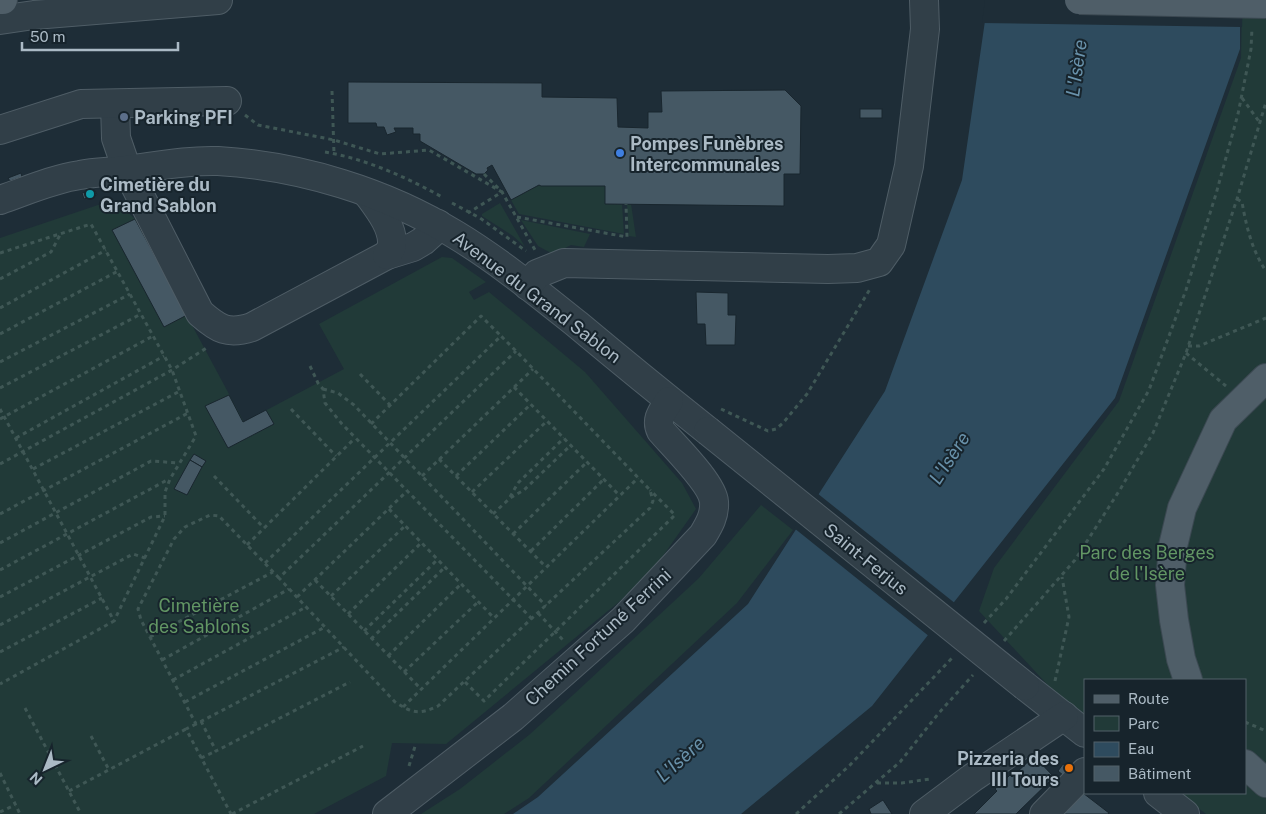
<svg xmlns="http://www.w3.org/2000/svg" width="1266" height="814" viewBox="0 0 1266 814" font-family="'Public Sans',sans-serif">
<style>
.green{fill:#213a38}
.water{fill:#2e4b5e}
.pier{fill:#1e2d37}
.building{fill:#455864;stroke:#19262e}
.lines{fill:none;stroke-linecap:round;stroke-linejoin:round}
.minor-casing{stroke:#4f5d66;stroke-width:30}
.major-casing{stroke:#3b4851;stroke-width:30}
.path{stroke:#3f5755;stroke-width:3;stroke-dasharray:4 4;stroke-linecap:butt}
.minor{stroke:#313f48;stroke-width:28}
.major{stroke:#4f5e68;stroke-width:28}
.minor-bridge-casing{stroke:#4f5d66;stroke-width:30;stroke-linecap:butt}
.major-bridge-casing{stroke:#3b4851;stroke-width:30;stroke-linecap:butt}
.minor-bridge{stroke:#313f48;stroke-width:28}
.major-bridge{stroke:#4f5e68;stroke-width:28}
.service-dot{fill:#5c6f8a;stroke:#17242c;stroke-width:2}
.shop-dot{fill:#3f7fe0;stroke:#17242c;stroke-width:2}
.culture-dot{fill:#0f9aa8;stroke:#17242c;stroke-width:2}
.food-dot{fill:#e8710a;stroke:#17242c;stroke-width:2}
.labels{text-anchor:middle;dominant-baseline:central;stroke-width:4;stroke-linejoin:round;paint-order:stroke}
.poi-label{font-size:18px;font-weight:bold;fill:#abbac5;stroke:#17242c;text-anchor:start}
.street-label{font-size:18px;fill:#abbac5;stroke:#17242c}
.park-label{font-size:18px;fill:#629664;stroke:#17242c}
.water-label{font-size:19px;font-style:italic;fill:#6992ab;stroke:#17242c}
</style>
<rect width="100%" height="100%" fill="#1e2d37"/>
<g class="green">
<path d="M1242,0H1266V814H1206L1178,793H1245V680H1085V721L1070,709L979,611L994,568L1119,401L1241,58Z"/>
<path d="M539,185L541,186H605L622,204L624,234L519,214L511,200Z"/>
<path d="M500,203L525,247L513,236L482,216V214Z"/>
<path d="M101,204L120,205L135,219L244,422L344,369L319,324L442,257L452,258L486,282L469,292L474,300L489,292L585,372L682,483L696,509L660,560L620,601L446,744L392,743L386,776L314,814H0V238Z"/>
<path d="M627,204H631L636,237L629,236Z"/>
<path d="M521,220L590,234L584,247L571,245L553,254L538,246Z"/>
<path d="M761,505L793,530L737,603L529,798L504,814H421L460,789L529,735L573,695L699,578Z"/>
</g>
<path class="water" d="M988,0H1240V49L1115,398L872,706L741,814H513L538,797L748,604L885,391L962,180Z"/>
<g class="pier">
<path d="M985,0H1243L1242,27L982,23Z"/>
<path d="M817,493L956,604L930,637L794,528Z"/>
</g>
<g class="building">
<path d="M348,82L542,83V97L617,98L618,127L648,128V112H662L661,91L785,90L801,106L800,174H784V206L605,204V186H541L539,185L511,200L492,165L487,168L488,170L484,174H476L420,141V134H413V128H394L396,132L387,135L384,127H377L376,123H348Z"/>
<rect x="860" y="109" width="22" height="9"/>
<path d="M21,173L22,177L10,181L8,178Z"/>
<path d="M95,190L97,195L84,199L82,193Z"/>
<path d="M135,219L187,315L164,327L112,230Z"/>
<path d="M696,292L728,293V315H736L735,345H706L705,324H697Z"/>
<path d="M229,395L243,422L266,410L274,424L228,448L205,406Z"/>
<path d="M194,454L206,461L202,467L190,460Z"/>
<path d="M190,460L202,467L187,495L174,489Z"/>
<path d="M1034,756L1054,777L1016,814H974L997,791L995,789L1010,775L1012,777Z"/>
<path d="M1063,764L1075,771L1069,780L1058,771Z"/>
<path d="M1079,790L1109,813L1108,814H1063Z"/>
<path d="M883,800L892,814H871L869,809Z"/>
</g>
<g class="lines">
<defs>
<g id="minor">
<path d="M0,20L34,15L218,0"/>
<path d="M115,104L116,138L127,170L200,313C218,329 228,335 252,327L387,255L413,247L423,241L433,232L438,224"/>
<path d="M0,130L81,104L227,101"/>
<path d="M367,193C377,207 393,226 392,244C392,248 389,252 387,255"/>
<path d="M0,200C26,191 53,179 80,175C95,172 112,172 127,170C158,166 187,160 218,161C301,166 386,192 456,235C499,261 539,294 578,325C621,361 664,396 708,431"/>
<path d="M528,286L537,274L564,263L828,269L857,268L879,262L891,245L909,166L925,29L924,0"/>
<path d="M1025,686L1085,733"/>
<path d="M1158,793L1185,814"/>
<path d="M387,814L513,717L623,620L703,535C709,525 715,515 714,502C713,484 674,446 661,431C655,419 663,411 669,401"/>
<path d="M924,814L972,778L1064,716"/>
<path d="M1044,814L1085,772"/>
</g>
<g id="major">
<path d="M0,0H3"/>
<path d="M1188,680L1181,659L1174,620L1170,585L1173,546L1182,508L1223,420L1266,378"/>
<path d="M1245,764L1266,783"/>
</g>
</defs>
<use href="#minor" class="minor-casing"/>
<use href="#major" class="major-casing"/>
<g class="path">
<path d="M332,91L334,154"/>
<path d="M1242,98L1260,123"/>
<path d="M245,115L258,125L334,140L380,154L429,150L502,192L468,213"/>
<path d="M325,152C366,159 406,177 442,197"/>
<path d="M484,174L502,192L535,250"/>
<path d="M1237,199L1242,202C1246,225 1252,251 1266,271"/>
<path d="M452,203L480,218L526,251"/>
<path d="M517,217L627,237L626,204"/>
<path d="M0,253L91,224L172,370L196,436L170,479L165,492V516L114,621"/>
<path d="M0,279L51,252L61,233"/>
<path d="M0,308L106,250"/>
<path d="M0,334L118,271"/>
<path d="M1188,346H1199L1266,318"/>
<path d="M1186,353L1226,386"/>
<path d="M0,362L130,294"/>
<path d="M310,366L318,383L323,389L325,403L342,424L532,619"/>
<path d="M360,374L390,405"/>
<path d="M514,387L620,496"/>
<path d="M0,388L141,314"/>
<path d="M323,389L338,393L354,405L546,606"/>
<path d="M0,409L114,621L0,684"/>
<path d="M291,409L336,456"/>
<path d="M721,409L768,431L776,429L783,423L807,394L870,289"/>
<path d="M0,419L153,336"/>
<path d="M371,424L481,316L501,336"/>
<path d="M16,438L164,356"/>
<path d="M439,459L546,567"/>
<path d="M0,464L172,370L208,347"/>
<path d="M33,469L180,391"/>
<path d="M214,476L264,528"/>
<path d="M422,476L533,369"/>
<path d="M456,476L531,404"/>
<path d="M472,492L547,421"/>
<path d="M510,497L518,483L564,438"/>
<path d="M389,509L494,618"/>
<path d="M0,514L188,413"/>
<path d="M493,514L510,498L524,490L571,445"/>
<path d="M513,534L587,462"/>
<path d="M0,543L151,461L179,463"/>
<path d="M247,545L355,438"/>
<path d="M531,551L604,479"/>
<path d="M265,563L501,336L516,351L650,490L653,501L650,508L438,706C419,715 412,713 395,702L279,578L516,351"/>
<path d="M0,570L169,479"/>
<path d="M279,578L219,516L210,515L185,527L174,539L138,609L141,620L196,724L344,647"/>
<path d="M315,580L421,689"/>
<path d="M331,596L405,526"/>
<path d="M0,597L151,517L165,516"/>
<path d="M297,597L407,491"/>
<path d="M538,613L563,640"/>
<path d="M348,614L421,543"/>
<path d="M984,623L1006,599L1104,469L1149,390L1186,290L1216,194L1238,114L1251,49L1252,28"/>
<path d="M0,625L133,554L145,558"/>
<path d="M364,631L437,560"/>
<path d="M150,637L273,572"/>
<path d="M371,639L445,567"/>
<path d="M1004,641L1075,560L1121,488L1153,433L1186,353L1237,199L1266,102"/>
<path d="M0,652L102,598"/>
<path d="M388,656L461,584"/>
<path d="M162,660L289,589"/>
<path d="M404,672L478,602"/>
<path d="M173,680L306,607"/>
<path d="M1055,681L1069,617L1062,577"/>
<path d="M465,682L484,701L675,515L650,490"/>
<path d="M185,702L325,627"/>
<path d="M403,707L638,478"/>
<path d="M25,708L81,814"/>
<path d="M201,721L216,751L350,682"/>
<path d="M1245,722L1266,731"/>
<path d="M196,724L186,729L231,814"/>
<path d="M91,736L109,770"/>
<path d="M201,758L216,751"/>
<path d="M409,766L416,743"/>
<path d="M0,773L20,814"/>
<path d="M877,783H902L930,779"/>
<path d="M69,791L186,729"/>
<path d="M0,812L15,805"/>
<path d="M232,814L363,746"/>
<path d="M796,814L850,765L953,657"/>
<path d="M839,814L900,762L938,714L973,675"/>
</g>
<use href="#minor" class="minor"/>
<use href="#major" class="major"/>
<defs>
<path id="minor-bridge" d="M708,431L1025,686"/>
<path id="major-bridge" d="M1079,0L1266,4"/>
</defs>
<use href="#minor-bridge" class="minor-bridge-casing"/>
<use href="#major-bridge" class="major-bridge-casing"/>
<use href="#minor-bridge" class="minor-bridge"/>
<use href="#major-bridge" class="major-bridge"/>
</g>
<circle class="service-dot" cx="124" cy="117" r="5"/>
<circle class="shop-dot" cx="620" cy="153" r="5"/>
<circle class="culture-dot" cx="90" cy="194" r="5"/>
<circle class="food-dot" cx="1069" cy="768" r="5"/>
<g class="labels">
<g class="poi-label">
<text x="134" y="117">Parking PFI</text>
<text x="630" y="143">Pompes Funèbres<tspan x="630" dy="21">Intercommunales</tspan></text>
<text x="100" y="184">Cimetière du<tspan x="100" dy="21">Grand Sablon</tspan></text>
<text x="1059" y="758" text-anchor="end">Pizzeria des<tspan x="1059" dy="21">III Tours</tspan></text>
</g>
<g class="street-label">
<text transform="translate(537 297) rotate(37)">Avenue du Grand Sablon</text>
<text transform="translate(866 559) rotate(39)">Saint-Ferjus</text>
<text transform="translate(598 637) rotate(-43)">Chemin Fortuné Ferrini</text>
</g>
<g class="park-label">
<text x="1147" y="552">Parc des Berges<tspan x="1147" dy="21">de l'Isère</tspan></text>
<text x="199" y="605">Cimetière<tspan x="199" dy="21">des Sablons</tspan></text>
</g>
<g class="water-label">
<text transform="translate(1076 68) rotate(-82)">L'Isère</text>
<text transform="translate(949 458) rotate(-57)">L'Isère</text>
<text transform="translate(680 759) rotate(-42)">L'Isère</text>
</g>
</g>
<rect x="1084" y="679" width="162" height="115" fill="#17242c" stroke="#526069"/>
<rect x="1094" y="695" width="25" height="8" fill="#4f5e68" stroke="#526069"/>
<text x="1128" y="704" font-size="15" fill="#abbac5">Route</text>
<rect x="1094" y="716" width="25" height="15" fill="#213a38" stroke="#526069"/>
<text x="1128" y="729" font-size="15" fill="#abbac5">Parc</text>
<rect x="1094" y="742" width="25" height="15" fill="#2e4b5e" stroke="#526069"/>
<text x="1128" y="754" font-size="15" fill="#abbac5">Eau</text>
<rect x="1094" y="766" width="25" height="15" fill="#455864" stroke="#526069"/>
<text x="1128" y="779" font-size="15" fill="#abbac5">Bâtiment</text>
<g transform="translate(45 769) rotate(223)" stroke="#17242c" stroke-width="4" paint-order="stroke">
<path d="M0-4L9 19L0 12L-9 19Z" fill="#abbac5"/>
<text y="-8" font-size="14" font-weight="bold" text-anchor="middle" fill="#abbac5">N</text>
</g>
<path d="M22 42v8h156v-8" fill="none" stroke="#abbac5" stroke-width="2.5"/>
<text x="30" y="42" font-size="15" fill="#abbac5" stroke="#17242c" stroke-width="4" paint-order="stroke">50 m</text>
</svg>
